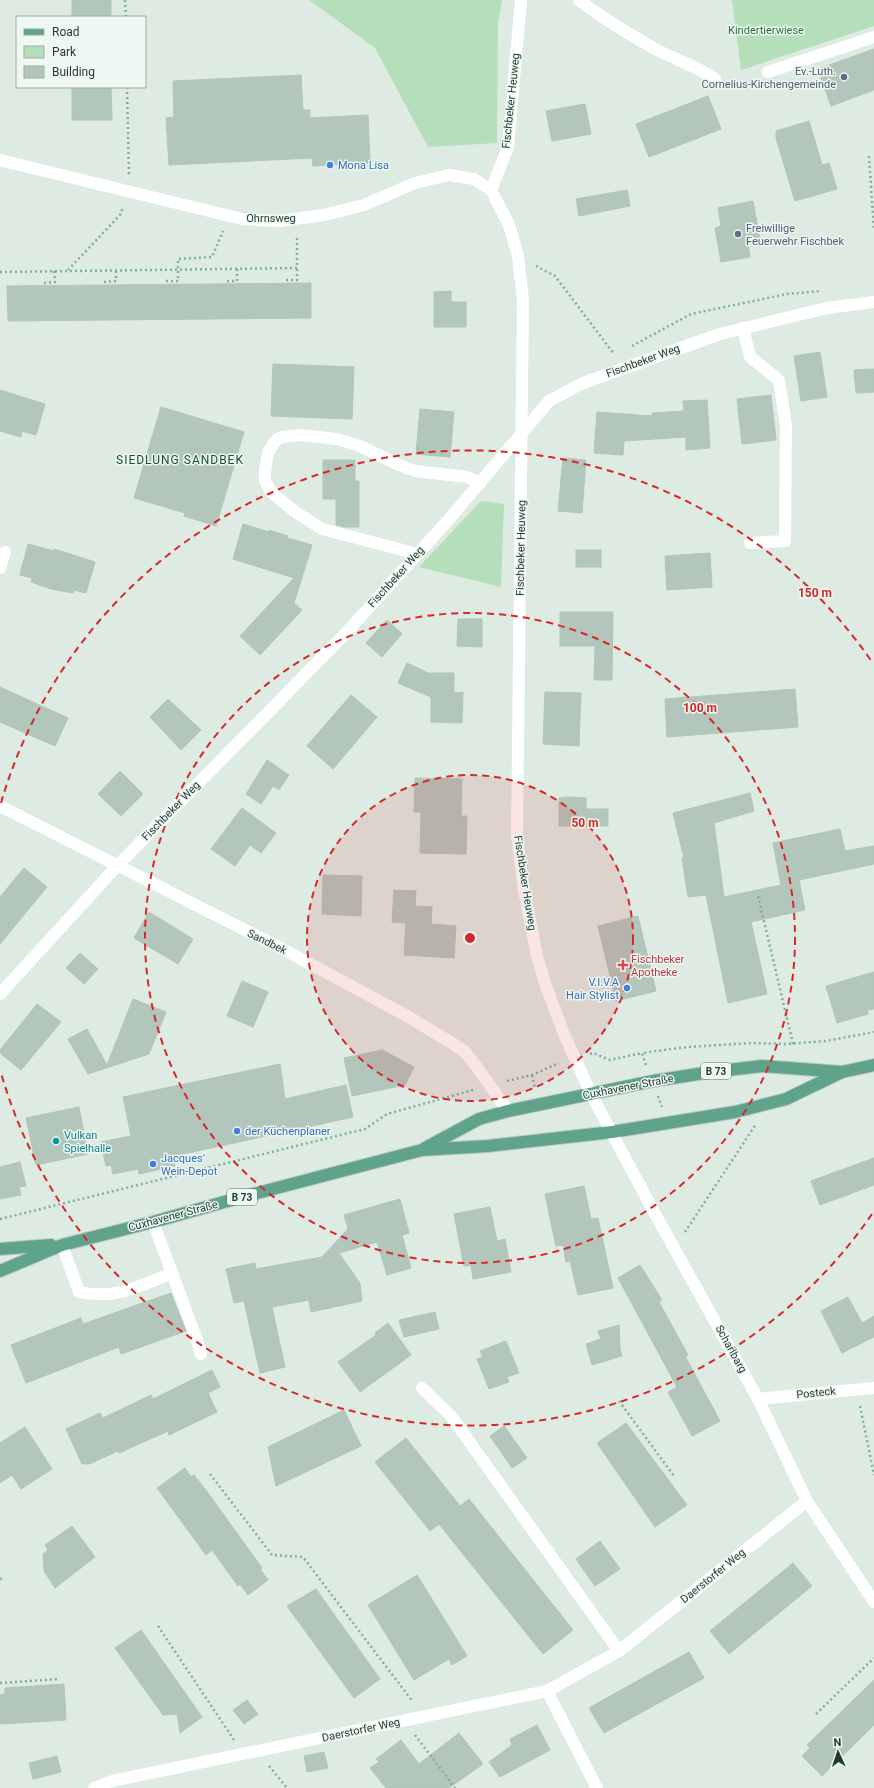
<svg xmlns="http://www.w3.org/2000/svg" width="874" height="1788" viewBox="0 0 874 1788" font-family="Roboto,sans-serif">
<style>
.green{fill:#b5debb}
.building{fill:#b3c6bc;stroke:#b0c5ba}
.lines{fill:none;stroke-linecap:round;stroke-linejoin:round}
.major-casing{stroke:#c0c8c5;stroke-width:14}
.path{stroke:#7cb19a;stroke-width:2.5;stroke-dasharray:2 3;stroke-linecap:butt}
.minor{stroke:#fff;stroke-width:12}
.major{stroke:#5fa48a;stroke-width:12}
.ring{fill:none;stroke:#d62828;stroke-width:2;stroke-dasharray:7 5}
.service-dot{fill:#5c6f8a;stroke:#eef7f2;stroke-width:1.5}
.shop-dot{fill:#3f7fe0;stroke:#eef7f2;stroke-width:1.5}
.health-dot{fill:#e0444e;stroke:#eef7f2;stroke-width:1.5}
.culture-dot{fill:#0f9aa8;stroke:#eef7f2;stroke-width:1.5}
.labels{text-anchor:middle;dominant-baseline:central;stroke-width:3;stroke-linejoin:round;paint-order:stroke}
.shield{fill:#eef7f2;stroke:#5c736a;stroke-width:1}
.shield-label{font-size:10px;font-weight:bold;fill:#1e3b30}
.park-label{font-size:11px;fill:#26753b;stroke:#eef7f2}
.service-label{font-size:11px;fill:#4e5e75;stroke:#eef7f2;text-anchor:end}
.street-label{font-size:11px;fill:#1e3b30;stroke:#eef7f2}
.shop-label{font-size:11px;fill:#366cbe;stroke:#eef7f2;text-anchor:start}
.health-label{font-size:11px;fill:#be3a42;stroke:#eef7f2;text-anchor:start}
.culture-label{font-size:11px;fill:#0d838f;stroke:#eef7f2;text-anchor:start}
.neighbourhood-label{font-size:12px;letter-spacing:1px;fill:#194e3b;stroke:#eef7f2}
.centre{fill:#d62828;stroke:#eef7f2;stroke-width:2}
.ring-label{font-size:12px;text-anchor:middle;font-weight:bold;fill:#d62828;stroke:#eef7f2;stroke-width:3;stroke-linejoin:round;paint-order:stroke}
</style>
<rect width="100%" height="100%" fill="#deebe3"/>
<g class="green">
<path d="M309,0H502L498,22L497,143L428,147L375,48Z"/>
<path d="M732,0H874V26L741,70Z"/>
<path d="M481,501L504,504L501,587L419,567Z"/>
</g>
<g class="building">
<rect x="72" y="0" width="39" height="17"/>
<path d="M874,49V90L831,106L818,69Z"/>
<path d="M301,75L303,110H310V118L368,115L370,163L313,166L312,158L169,165L166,118L174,117L173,81Z"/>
<path d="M72,87H111L112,120H72Z"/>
<path d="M708,96L721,129L649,157L636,124Z"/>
<path d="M585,104L591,134L552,141L546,111Z"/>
<path d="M809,121L822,165L829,163L837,189L795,201L776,138V131Z"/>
<path d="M627,190L630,206L579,216L576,199Z"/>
<path d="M753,201L760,240L748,242L750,257L721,262L715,228L721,226L718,208Z"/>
<path d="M311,283V318L8,321L7,286Z"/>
<path d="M451,291V302H466V327H434V292Z"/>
<path d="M820,352L827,397L801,401L794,356Z"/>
<path d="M273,364L354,367L352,419L271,416Z"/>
<path d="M874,369V392L856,393L854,370Z"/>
<path d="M0,390L45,404L36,435L22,431L21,437L0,431Z"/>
<path d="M771,395L776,440L742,444L737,399Z"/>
<path d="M707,400L710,448L686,450V437L624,441L623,455L594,453L597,412L652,416V413L684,411L683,401Z"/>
<path d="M161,407L244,432L216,526L184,516L185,513L134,498Z"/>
<path d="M420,409L454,412L450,457L416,454Z"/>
<path d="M563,458L586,460L582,513L558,511Z"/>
<path d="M323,460H355V481H359V527H344L336,525V499H323Z"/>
<path d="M243,524L269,532V530L288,536L287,538L312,545L294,603L302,610L260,655L240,636L294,578L233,559Z"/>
<path d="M28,544L54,551V549L95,562L86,593L74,590L73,593L51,589L31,582L32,578L20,575Z"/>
<rect x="576" y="550" width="25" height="17"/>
<path d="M710,553L712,587L667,590L665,556Z"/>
<path d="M560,612H613L612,680H594L595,646H560Z"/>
<path d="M458,619H482V647L457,646Z"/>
<path d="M387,620L402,634L382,657L366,643Z"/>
<path d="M407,663L428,673H454V693L463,692L462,723L431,722V697L398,683Z"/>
<path d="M0,687L68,718L55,746L0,722Z"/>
<path d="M795,689L798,727L667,737L665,699Z"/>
<path d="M545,692L581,693L579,746L543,744Z"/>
<path d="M351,695L377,717L333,769L307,746Z"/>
<path d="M168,699L201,730L181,750L150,717Z"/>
<path d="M267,760L289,775L279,790L273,786L261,804L246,794Z"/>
<path d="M120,771L143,794L121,816L98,794Z"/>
<path d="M415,778L462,779L461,816H467L466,854L420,853L421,812H414Z"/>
<path d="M750,793L754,811L714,823L724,897L781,885L773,843L840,829L845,851L874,846V864L799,880L805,910L751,922L767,994L728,1003L706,895L688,897L682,858H684L673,813Z"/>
<path d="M567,797L586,798V809H608V826H559V798Z"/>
<path d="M242,808L276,833L261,853L250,845L235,866L211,849Z"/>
<path d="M24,868L47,887L0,944V897Z"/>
<path d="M323,875L362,876L361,916L322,914Z"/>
<path d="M394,890L416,891L415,906L432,907L431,924L456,926L454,958L404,955L406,923L392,922Z"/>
<path d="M149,912L193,939L178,964L134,938Z"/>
<path d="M638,916L656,991L616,1001L598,926Z"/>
<path d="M80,953L98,969L84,984L66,968Z"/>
<path d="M874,972V1009L867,1010L868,1014L837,1023L826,986Z"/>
<path d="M242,981L268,992L253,1027L227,1016Z"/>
<path d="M133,999L166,1012L149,1054L88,1074L68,1039L87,1029L107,1065Z"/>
<path d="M37,1004L61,1022L21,1070L0,1053V1050Z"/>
<path d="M382,1050L414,1067L405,1085L352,1096L344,1058Z"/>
<path d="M280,1064L285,1099L346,1085L353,1117L179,1155L180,1160L174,1162L175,1166L139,1174L138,1169L113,1174L111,1165L106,1166L101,1142L131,1136L123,1097Z"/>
<path d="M79,1107L88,1154L36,1165L26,1118Z"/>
<path d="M874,1158V1185L820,1205L811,1181Z"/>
<path d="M20,1162L26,1186L19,1187L21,1195L0,1199V1167Z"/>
<path d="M584,1186L591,1219L598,1218L613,1288L578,1295L570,1261L566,1262L563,1245L556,1246L545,1194Z"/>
<path d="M400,1199L409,1233L402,1235L411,1268L387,1275L377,1242L339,1253L360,1283L362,1301L311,1312L309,1300L272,1307L285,1367L260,1373L244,1301L234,1303L226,1269L255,1263L256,1269L322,1257L348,1229L344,1215Z"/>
<path d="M490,1207L497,1241L505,1239L511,1272L473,1279L471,1265L464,1266L454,1214Z"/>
<path d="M640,1265L662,1300L659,1302L688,1355L685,1356L720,1421L692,1436L668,1392L677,1387L618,1278Z"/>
<path d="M171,1293L186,1331L121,1354L119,1347L26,1383L11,1345L81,1318L83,1324Z"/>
<path d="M848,1297L862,1323L874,1316V1337L842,1353L821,1311Z"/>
<path d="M435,1312L439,1329L404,1337L399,1320Z"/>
<path d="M388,1323L411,1355L360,1392L338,1362L376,1335L375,1333Z"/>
<path d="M619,1325L620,1349L622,1356L592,1365L586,1344L601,1339L598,1331Z"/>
<path d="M506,1341L519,1373L507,1377L509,1382L489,1389L477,1359L483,1357L480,1351Z"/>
<path d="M212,1370L220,1387L208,1393L217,1412L169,1435L168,1431L119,1453L118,1451L89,1464H82L66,1429L100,1413L103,1418L151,1395L153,1399Z"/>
<path d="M344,1410L361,1446L276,1486L268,1447Z"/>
<path d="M626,1423L687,1505L655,1527L597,1443Z"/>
<path d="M504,1426L527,1458L512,1468L490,1436Z"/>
<path d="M25,1427L52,1469L21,1489L12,1475L0,1483V1443Z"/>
<path d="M406,1438L460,1506L469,1499L573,1630L543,1654L439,1524L430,1531L375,1462Z"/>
<path d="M185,1468L191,1477L194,1475L211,1497L262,1568L260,1569L268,1580L248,1595L240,1584L238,1586L212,1550L206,1555L157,1488Z"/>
<path d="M72,1526L95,1557L55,1588L44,1571L43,1554L48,1550L45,1545Z"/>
<path d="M600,1541L620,1569L595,1586L576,1559Z"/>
<path d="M793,1563L812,1586L729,1654L710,1631Z"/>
<path d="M417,1575L467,1656L452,1665L449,1659L414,1680L368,1605Z"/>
<path d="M316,1589L380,1679L354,1698L287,1606Z"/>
<path d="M141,1630L202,1717L180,1733L177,1714L163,1715L115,1648Z"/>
<path d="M689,1652L704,1678L604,1733L589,1708Z"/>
<path d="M874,1680V1725L822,1776L802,1756L810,1748L807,1745Z"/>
<path d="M64,1684L66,1720L0,1724V1695L5,1694V1688Z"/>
<path d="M247,1700L258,1714L244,1724L233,1710Z"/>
<path d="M537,1725L550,1750L500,1777L489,1762L512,1745L510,1739Z"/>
<path d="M459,1733L483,1764L449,1788H386L370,1768L379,1762L376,1759L401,1740L419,1764Z"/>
<path d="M324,1752L328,1768L307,1772L304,1756Z"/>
<path d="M57,1756L61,1772L33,1779L29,1763Z"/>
</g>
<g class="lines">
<defs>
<g id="major">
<path d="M425,1148L479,1119L508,1111L653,1081L711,1072L762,1066L842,1072"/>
<path d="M0,1249L51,1245"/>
<path d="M0,1271L62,1245L153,1222L242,1197L422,1150L488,1146L612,1132L735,1112L786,1099L842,1072L874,1065"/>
</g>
</defs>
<use href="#major" class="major-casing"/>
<g class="path">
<path d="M125,0L126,17"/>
<path d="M127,87L129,175"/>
<path d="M869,156L874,230"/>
<path d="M536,266L555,276L614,354"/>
<path d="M68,270L120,215L123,207"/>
<path d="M0,272L297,268V235"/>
<path d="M286,280H297V268"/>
<path d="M166,281H178V259L212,257L223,231"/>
<path d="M227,281H237V269"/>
<path d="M104,282L116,281V270"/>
<path d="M44,283L55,282L54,271"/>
<path d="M632,346L691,314L787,294L821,291"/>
<path d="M758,896L793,1044"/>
<path d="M590,1054L593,1053L610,1060L642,1053"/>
<path d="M646,1065L642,1053L687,1047L752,1043L787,1044L826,1041L874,1032"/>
<path d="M532,1075L535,1088"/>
<path d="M507,1081L532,1075L559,1063"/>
<path d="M658,1096L662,1107"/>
<path d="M0,1219L365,1129L387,1114L473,1090"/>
<path d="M685,1232L756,1124"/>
<path d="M619,1401L674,1476"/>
<path d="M860,1406L874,1475"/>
<path d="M210,1474L272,1555L303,1557L413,1702"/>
<path d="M0,1579L4,1578"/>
<path d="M158,1626L234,1740"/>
<path d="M0,1683L59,1679"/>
<path d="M816,1714L874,1658"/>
<path d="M415,1735L455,1788"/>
<path d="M269,1766L287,1788"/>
</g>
<g class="minor">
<path d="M521,0L508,147L491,190L509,225L518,256L523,300L517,836L524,890L537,956L545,983L564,1034L591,1094L654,1212L758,1399L807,1501L874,1602"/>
<path d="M579,0C603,19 631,35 657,50C677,60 697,66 715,79"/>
<path d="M768,72L874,37"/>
<path d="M0,160L242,219L279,221L324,215L364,205L415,183L449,175L474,179L491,190"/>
<path d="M743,328L750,357L779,380L786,426L785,541L750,543"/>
<path d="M418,554L322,529L294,511L271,492L265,481V470L268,453L275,441L282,437L300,435L337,439L360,446L399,465L415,471L467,477L480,483"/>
<path d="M0,568L5,552"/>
<path d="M0,806L279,947L407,1016L452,1043L465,1052L476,1066L508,1111"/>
<path d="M0,994L118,865L346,633L450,518L549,401L583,383L720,334L827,308L874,302"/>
<path d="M153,1222L197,1340L201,1354"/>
<path d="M62,1245L79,1292C115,1300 140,1286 172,1273"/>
<path d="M422,1388L451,1416L619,1651"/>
<path d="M758,1399L874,1388"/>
<path d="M547,1691L597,1788"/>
<path d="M94,1788L112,1781L547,1691L619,1651L807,1501"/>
</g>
<use href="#major" class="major"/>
</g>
<circle cx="470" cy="938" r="163" fill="#d62828" fill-opacity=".12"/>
<g class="ring">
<circle cx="470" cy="938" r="163"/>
<circle cx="470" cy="938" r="325"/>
<path d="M872 1214A488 488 0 0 1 1 1073M1 803A488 488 0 0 1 872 662"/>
</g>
<g class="service-dot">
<circle cx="844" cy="77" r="4"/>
<circle cx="738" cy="234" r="4"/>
</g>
<g class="shop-dot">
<circle cx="330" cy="165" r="4"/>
<circle cx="627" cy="988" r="4"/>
<circle cx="237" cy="1131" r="4"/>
<circle cx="153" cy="1164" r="4"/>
</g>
<path class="health-dot" d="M621 959h4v4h4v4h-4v4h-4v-4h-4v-4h4z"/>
<circle class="culture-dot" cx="56" cy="1141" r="4"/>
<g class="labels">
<g class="shield">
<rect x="701" y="1063" width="30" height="16" rx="3"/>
<rect x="227" y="1189" width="30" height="16" rx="3"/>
</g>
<g class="shield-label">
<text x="716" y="1071">B 73</text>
<text x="242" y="1197">B 73</text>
</g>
<g class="park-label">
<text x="766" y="30">Kindertierwiese</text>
</g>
<g class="service-label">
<text x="836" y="71">Ev.-Luth.<tspan x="836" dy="13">Cornelius-Kirchengemeinde</tspan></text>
<text x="746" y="228" text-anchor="start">Freiwillige<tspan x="746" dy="13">Feuerwehr Fischbek</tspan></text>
</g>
<g class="street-label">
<text transform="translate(511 101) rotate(-84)">Fischbeker Heuweg</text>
<text x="271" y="218">Ohrnsweg</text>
<text transform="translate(643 361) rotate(-20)">Fischbeker Weg</text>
<text transform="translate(521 548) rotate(-89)">Fischbeker Heuweg</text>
<text transform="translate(396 577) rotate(-48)">Fischbeker Weg</text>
<text transform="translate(171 811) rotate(-46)">Fischbeker Weg</text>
<text transform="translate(525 883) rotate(81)">Fischbeker Heuweg</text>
<text transform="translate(267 942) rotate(26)">Sandbek</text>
<text transform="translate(628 1087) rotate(-11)">Cuxhavener Straße</text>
<text transform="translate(173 1216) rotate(-15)">Cuxhavener Straße</text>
<text transform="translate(731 1349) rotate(61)">Scharlbarg</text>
<text transform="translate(816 1393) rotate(-6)">Posteck</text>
<text transform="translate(713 1576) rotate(-39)">Daerstorfer Weg</text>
<text transform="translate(361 1730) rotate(-12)">Daerstorfer Weg</text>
</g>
<g class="shop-label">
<text x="338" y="165">Mona Lisa</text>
<text x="619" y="982" text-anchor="end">V.I.V.A<tspan x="619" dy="13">Hair Stylist</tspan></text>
<text x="245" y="1131">der Küchenplaner</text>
<text x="161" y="1158">Jacques’<tspan x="161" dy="13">Wein-Depot</tspan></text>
</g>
<g class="health-label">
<text x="631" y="959">Fischbeker<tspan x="631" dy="13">Apotheke</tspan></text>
</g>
<g class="culture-label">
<text x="64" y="1135">Vulkan<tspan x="64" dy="13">Spielhalle</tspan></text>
</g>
<g class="neighbourhood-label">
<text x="180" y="460">SIEDLUNG SANDBEK</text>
</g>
</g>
<circle cx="470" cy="938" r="6" class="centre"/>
<g class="ring-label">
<text x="815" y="597">150 m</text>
<text x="700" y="712">100 m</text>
<text x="585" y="827">50 m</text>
</g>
<rect x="16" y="16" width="130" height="72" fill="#eef7f2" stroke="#9baca4"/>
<rect x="24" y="29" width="20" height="6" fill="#5fa48a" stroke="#9baca4"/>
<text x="52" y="36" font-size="12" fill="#1e3b30">Road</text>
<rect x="24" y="46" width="20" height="12" fill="#b5debb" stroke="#9baca4"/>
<text x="52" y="56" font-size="12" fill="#1e3b30">Park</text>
<rect x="24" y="66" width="20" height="12" fill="#b3c6bc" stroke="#9baca4"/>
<text x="52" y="76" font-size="12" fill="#1e3b30">Building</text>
<g transform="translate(838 1752) rotate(357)" stroke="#eef7f2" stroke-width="3" paint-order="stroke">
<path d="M0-3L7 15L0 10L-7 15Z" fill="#1e3b30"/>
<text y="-6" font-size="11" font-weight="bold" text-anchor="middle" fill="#1e3b30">N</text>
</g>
</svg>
